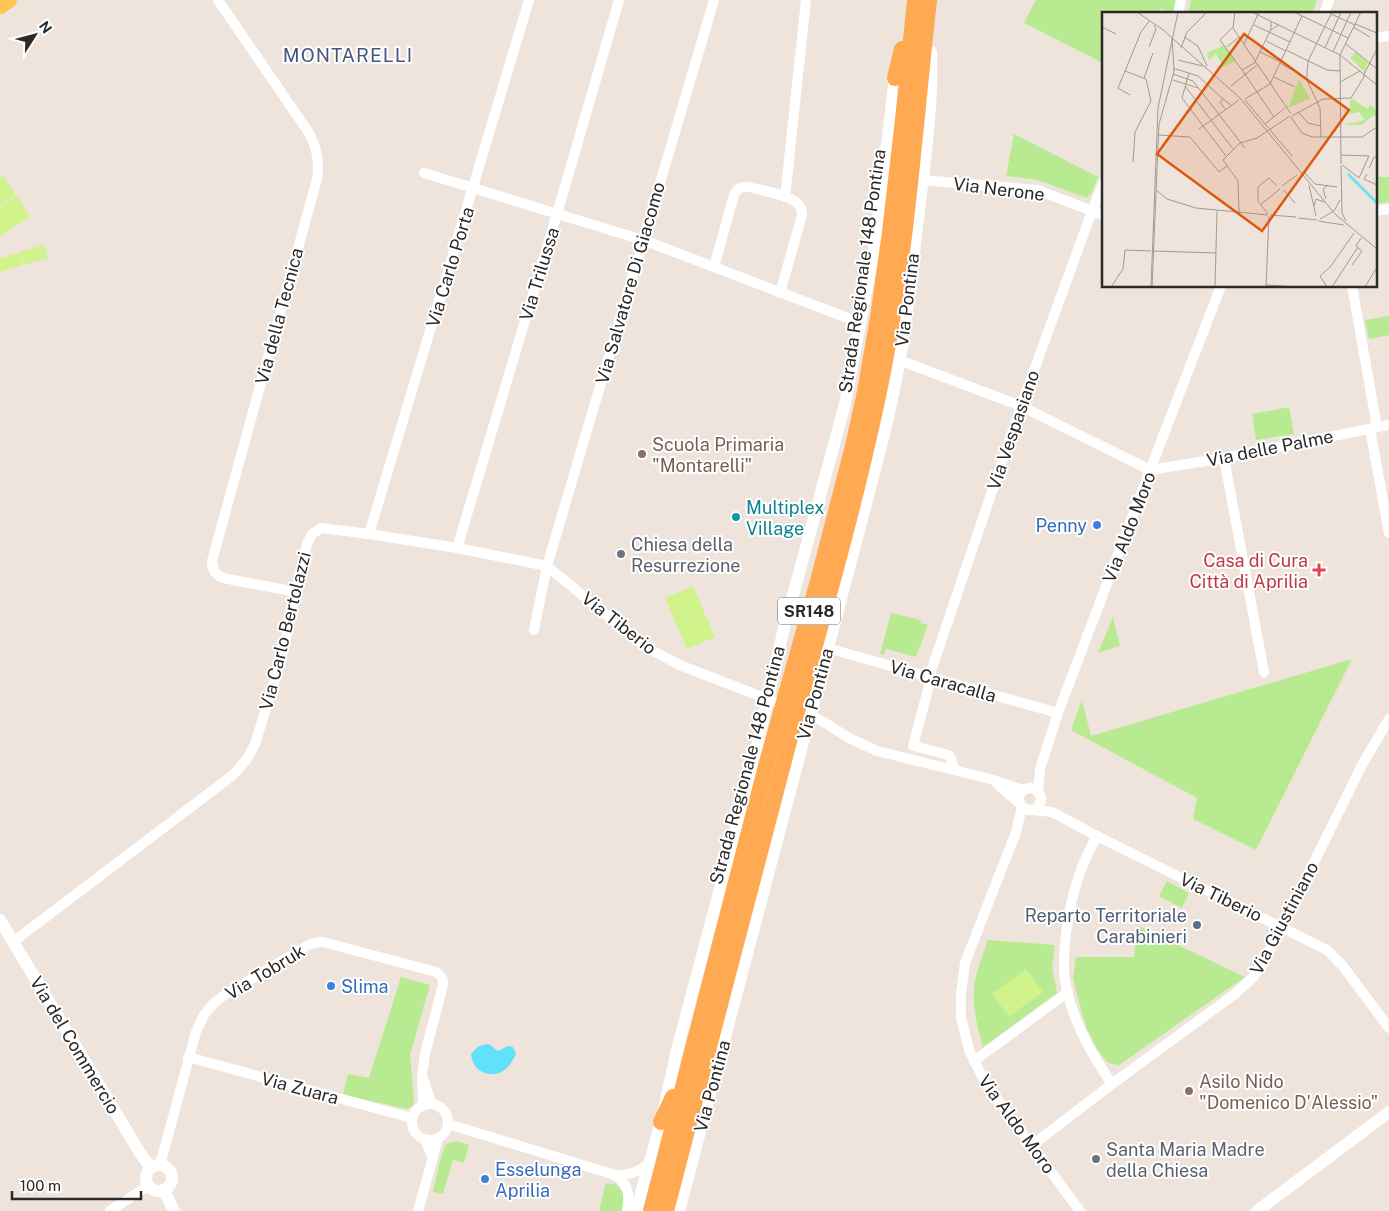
<svg xmlns="http://www.w3.org/2000/svg" width="1389" height="1211" viewBox="0 0 1389 1211" font-family="'Public Sans',sans-serif">
<style>
.green{fill:#b8eb91}
.pitch{fill:#d1f38b}
.water{fill:#62e1fc}
.lines{fill:none;stroke-linecap:round;stroke-linejoin:round}
.minor{stroke:#fff;stroke-width:10}
.tertiary{stroke:#fff;stroke-width:12}
.primary{stroke:#ffc64f;stroke-width:16}
.trunk{stroke:#ffaa52;stroke-width:16}
.education-dot{fill:#8d6e63;stroke:#fff;stroke-width:2}
.culture-dot{fill:#0f9aa8;stroke:#fff;stroke-width:2}
.shop-dot{fill:#3f7fe0;stroke:#fff;stroke-width:2}
.worship-dot{fill:#6b7280;stroke:#fff;stroke-width:2}
.health-dot{fill:#e0444e;stroke:#fff;stroke-width:2}
.service-dot{fill:#5c6f8a;stroke:#fff;stroke-width:2}
.labels{text-anchor:middle;dominant-baseline:central;stroke-width:4;stroke-linejoin:round;paint-order:stroke}
.shield{fill:#fff;stroke:#6a6a6a;stroke-width:1}
.shield-label{font-size:16px;font-weight:bold;fill:#2a2a2a}
.street-label{font-size:18px;fill:#2a2a2a;stroke:#fff}
.education-label{font-size:18px;fill:#785e54;stroke:#fff;text-anchor:start}
.culture-label{font-size:18px;fill:#0d838f;stroke:#fff;text-anchor:start}
.shop-label{font-size:18px;fill:#366cbe;stroke:#fff;text-anchor:start}
.worship-label{font-size:18px;fill:#5b616d;stroke:#fff;text-anchor:start}
.health-label{font-size:18px;fill:#be3a42;stroke:#fff;text-anchor:end}
.service-label{font-size:18px;fill:#4e5e75;stroke:#fff;text-anchor:end}
.neighbourhood-label{font-size:19px;letter-spacing:1px;fill:#455580;stroke:#fff}
.inset-river{fill:none;stroke:#62e1fc;stroke-width:2.5}
.inset-road{fill:none;stroke:#a09a94;stroke-width:1}
.view{fill:#de570e;fill-opacity:0.15;stroke:#de570e;stroke-width:2.5}
.inset-edge{fill:none;stroke:#2a2a2a;stroke-width:2.5}
</style>
<rect width="100%" height="100%" fill="#eee4db"/>
<g class="green">
<path d="M1036,0H1176L1174,10L1170,13L1161,8L1158,14H1103V63L1024,23Z"/>
<path d="M1191,0H1317L1312,14H1188Z"/>
<path d="M1014,134L1098,177L1091,194L1086,198L1038,180L1006,176Z"/>
<path d="M1375,177H1389V202L1375,204Z"/>
<path d="M1389,316V335L1369,339L1365,320Z"/>
<path d="M1289,407L1294,434L1256,440L1252,414Z"/>
<path d="M891,613L921,620L920,623L928,625L916,657L886,649L884,655L880,654Z"/>
<path d="M1113,617L1120,646L1098,653Z"/>
<path d="M1352,659L1256,850L1193,819L1197,798L1071,730L1082,700L1091,736Z"/>
<path d="M1167,881L1189,893L1182,908L1159,896Z"/>
<path d="M1138,926L1245,977L1119,1065L1108,1063L1097,1049L1087,1029L1080,1006L1073,978L1076,957H1134Z"/>
<path d="M988,940L1055,945L1052,967L1057,993L983,1047C977,1026 971,1003 975,981C977,968 984,953 988,940Z"/>
<path d="M401,977L430,985L410,1055L414,1099L413,1105L407,1109L343,1095L348,1074L369,1078Z"/>
<path d="M457,1141L469,1145L464,1163L453,1160L443,1194L433,1192C435,1183 442,1149 446,1145C449,1142 452,1142 457,1141Z"/>
<path d="M606,1183L617,1185L624,1194L623,1211H599Z"/>
</g>
<g class="pitch">
<path d="M3,176L16,195L0,205V178Z"/>
<path d="M17,196L30,217L0,236V207Z"/>
<path d="M44,245L48,258L24,265L20,252Z"/>
<path d="M19,253L23,265L0,272V258Z"/>
<path d="M693,586L715,637L687,649L665,598Z"/>
<path d="M1026,969L1043,992L1009,1017L992,994Z"/>
</g>
<path class="water" d="M488,1044C492,1045 494,1049 498,1051L508,1046L513,1047L516,1054C510,1067 501,1078 485,1073C476,1070 473,1064 471,1055C475,1048 479,1045 488,1044Z"/>
<g class="lines">
<g class="minor">
<path d="M218,0L309,133C317,148 320,163 317,179L212,561C212,569 215,575 223,578L296,592"/>
<path d="M1178,14L1181,0"/>
<path d="M1324,14L1329,0"/>
<path d="M1375,38L1389,36"/>
<path d="M424,173L643,240L861,323"/>
<path d="M923,180L1037,190L1103,215"/>
<path d="M785,197L806,0"/>
<path d="M1375,211L1389,209"/>
<path d="M714,267L734,195C737,188 742,186 749,187C761,190 790,195 798,204C801,207 802,211 802,215L780,293"/>
<path d="M1352,286L1377,427"/>
<path d="M899,360L1021,406L1150,470L1224,458L1389,425"/>
<path d="M1370,429L1389,533"/>
<path d="M1224,458L1264,672"/>
<path d="M369,534L529,0"/>
<path d="M457,548L557,214L619,0"/>
<path d="M534,630L547,566L714,0"/>
<path d="M827,648L1058,713"/>
<path d="M929,677L1021,406L1092,211L1103,184"/>
<path d="M931,678L913,746L949,755L952,761L954,769"/>
<path d="M804,713L822,721L849,738L877,751L990,779L1023,790"/>
<path d="M997,784L1019,803"/>
<circle cx="1030" cy="799" r="11"/>
<path d="M1038,793L1040,769L1058,713L1150,470L1221,286"/>
<path d="M1022,807L1016,832L965,963L961,993V1017L969,1050L986,1084L1080,1211"/>
<path d="M1033,810L1052,812L1097,836L1327,950L1342,965L1389,1028"/>
<path d="M1097,836C1091,847 1085,859 1081,870C1070,898 1061,950 1065,980C1071,1018 1090,1052 1112,1084"/>
<path d="M13,942L233,775L247,759L255,744L282,656L307,544L312,534L321,528L369,534L457,548L547,566L633,637L651,650L682,666L788,707"/>
<path d="M188,1057L412,1118"/>
<path d="M974,1061L1068,992"/>
<circle cx="430" cy="1122" r="18"/>
<path d="M423,1105L422,1076L432,1104"/>
<path d="M448,1124L615,1175"/>
<path d="M425,1140L433,1157L438,1138"/>
<path d="M1031,1146L1112,1084L1235,994L1254,976L1262,965L1282,927L1363,763L1389,719"/>
<path d="M160,1165L196,1032L204,1015L213,1004L223,996L310,944L321,942L327,943L436,972C441,975 444,979 443,985L425,1054L422,1076"/>
<path d="M110,1211L148,1186"/>
<path d="M418,1211L433,1157"/>
<path d="M627,1211C630,1196 629,1184 615,1175C629,1175 639,1172 650,1163"/>
</g>
<g class="tertiary">
<path d="M0,920L140,1153L151,1168"/>
<circle cx="159" cy="1178" r="13"/>
<path d="M164,1190L174,1211"/>
<path d="M636,1211L661,1122L677,1050L751,773L783,632L845,404L875,244L895,78"/>
<path d="M679,1211L857,538C873,475 892,411 902,346C909,301 913,256 919,211C925,158 933,105 931,52"/>
<path d="M1257,1211L1389,1112"/>
</g>
<path class="primary" d="M0,6L9,0"/>
<g class="trunk">
<path d="M895,78L902,49"/>
<path d="M661,1122L673,1097"/>
<path d="M651,1211L767,762L818,581L853,446L865,392L878,318L890,232L903,120L915,0"/>
<path d="M666,1211C707,1052 748,893 791,734C823,614 859,494 883,371C907,249 915,124 929,0"/>
</g>
</g>
<g class="education-dot">
<circle cx="642" cy="454" r="5"/>
<circle cx="1189" cy="1091" r="5"/>
</g>
<circle class="culture-dot" cx="736" cy="517" r="5"/>
<g class="shop-dot">
<circle cx="1097" cy="525" r="5"/>
<circle cx="331" cy="986" r="5"/>
<circle cx="485" cy="1179" r="5"/>
</g>
<g class="worship-dot">
<circle cx="621" cy="554" r="5"/>
<circle cx="1096" cy="1159" r="5"/>
</g>
<path class="health-dot" d="M1316.5 562.5h5v5h5v5h-5v5h-5v-5h-5v-5h5z"/>
<circle class="service-dot" cx="1197" cy="925" r="5"/>
<g class="labels">
<rect class="shield" x="778" y="597.5" width="62" height="27" rx="4"/>
<g class="shield-label">
<text x="809" y="611">SR148</text>
</g>
<g class="street-label">
<text transform="translate(999 189) rotate(7)">Via Nerone</text>
<text transform="translate(450 267) rotate(-73)">Via Carlo Porta</text>
<text transform="translate(862 271) rotate(-82)">Strada Regionale 148 Pontina</text>
<text transform="translate(539 274) rotate(-73)">Via Trilussa</text>
<text transform="translate(630 283) rotate(-74)">Via Salvatore Di Giacomo</text>
<text transform="translate(907 300) rotate(-83)">Via Pontina</text>
<text transform="translate(279 316) rotate(-75)">Via della Tecnica</text>
<text transform="translate(1013 430) rotate(-71)">Via Vespasiano</text>
<text transform="translate(1270 448) rotate(-11)">Via delle Palme</text>
<text transform="translate(1129 527) rotate(-69)">Via Aldo Moro</text>
<text transform="translate(619 623) rotate(38)">Via Tiberio</text>
<text transform="translate(285 631) rotate(-76)">Via Carlo Bertolazzi</text>
<text transform="translate(943 681) rotate(16)">Via Caracalla</text>
<text transform="translate(815 694) rotate(-75)">Via Pontina</text>
<text transform="translate(747 765) rotate(-75)">Strada Regionale 148 Pontina</text>
<text transform="translate(1221 897) rotate(26)">Via Tiberio</text>
<text transform="translate(1284 918) rotate(-62)">Via Giustiniano</text>
<text transform="translate(265 972) rotate(-31)">Via Tobruk</text>
<text transform="translate(75 1045) rotate(59)">Via del Commercio</text>
<text transform="translate(712 1086) rotate(-75)">Via Pontina</text>
<text transform="translate(300 1088) rotate(15)">Via Zuara</text>
<text transform="translate(1017 1124) rotate(54)">Via Aldo Moro</text>
</g>
<g class="education-label">
<text x="652" y="444">Scuola Primaria<tspan x="652" dy="21">"Montarelli"</tspan></text>
<text x="1199" y="1081">Asilo Nido<tspan x="1199" dy="21">"Domenico D'Alessio"</tspan></text>
</g>
<g class="culture-label">
<text x="746" y="507">Multiplex<tspan x="746" dy="21">Village</tspan></text>
</g>
<g class="shop-label">
<text x="1087" y="525" text-anchor="end">Penny</text>
<text x="341" y="986">Slima</text>
<text x="495" y="1169">Esselunga<tspan x="495" dy="21">Aprilia</tspan></text>
</g>
<g class="worship-label">
<text x="631" y="544">Chiesa della<tspan x="631" dy="21">Resurrezione</tspan></text>
<text x="1106" y="1149">Santa Maria Madre<tspan x="1106" dy="21">della Chiesa</tspan></text>
</g>
<g class="health-label">
<text x="1308" y="560">Casa di Cura<tspan x="1308" dy="21">Città di Aprilia</tspan></text>
</g>
<g class="service-label">
<text x="1187" y="915">Reparto Territoriale<tspan x="1187" dy="21">Carabinieri</tspan></text>
</g>
<g class="neighbourhood-label">
<text x="348" y="55">MONTARELLI</text>
</g>
</g>
<g transform="translate(1102 12)">
<rect width="275" height="275" fill="#eee4db"/>
<path d="M122,33L134,49L121,55L114,41L107,49L105,41ZM253,40L266,51L262,60L249,46ZM197,67L208,87L185,96L184,93L187,94ZM251,87L265,97L269,93L275,99V106L271,103L260,113H240L263,108L257,100L248,102V88Z" fill="#b8eb91"/>
<path class="inset-river" d="M246,162L275,191"/>
<path class="inset-road" d="M35,0L60,17L138,86L233,202L275,237M133,0L131,16L189,102M150,0L238,43L275,73M192,0L246,26M229,2L253,13M169,9V18L176,13M253,12L275,21M152,13L188,30M0,15L14,22M131,15L118,28L140,58L154,50M251,15L268,25M82,25L96,34L105,54M70,26L72,59M164,29L184,39M142,32L157,0M244,32L275,57M47,35L54,17L52,13M125,35L137,25M79,36L85,20L105,0M223,36L239,0M184,38L225,58L238,59M158,40L179,50M231,40L249,0M76,48L101,54M153,50L169,17M178,51L204,66M74,57L96,64L121,87M140,58L172,105M23,59L44,67L49,89L33,120L31,150M87,61L80,86L124,144M71,62L91,69L143,136M261,64L275,37M172,65L193,75M42,66L51,41M71,68L96,76M238,70L258,59M83,74L131,137M129,74L155,53M28,83L16,76L39,20L48,8M143,87L168,72L200,4M143,88L190,144M123,97L118,90L121,87L129,93M196,100L206,111L219,114M190,104L221,87L249,86L263,63M189,105L200,121L210,125H260L275,115M163,112L183,96M97,117L137,88M56,123L88,125L117,160L125,154M219,125L218,96L205,68V60L206,49L230,0M239,143L267,144L257,166L240,153M239,152L238,43L259,0M239,154L240,201L244,209M267,156L272,145H275M202,160L213,172L235,175M265,162L262,167L275,173M207,173L214,204M180,174L195,163M54,178L65,187L94,196L166,203M182,178L193,191M224,187L221,177L226,173M158,193L178,177M212,194L214,187L222,190M137,201L136,169L121,148L138,131L155,126L188,104M166,202L156,189V175L167,166L175,174M168,203L194,205M196,206L215,208M218,207L232,199L238,188M216,209L242,213M52,239L114,241M250,253L260,239L254,234L259,226M164,273L196,275M9,275L21,257L23,238L49,239M49,275L56,96L76,0M50,275L57,112L73,56M113,275L115,199M164,275L167,204M225,275L218,264L229,254L252,221M230,275L256,235M263,275L275,255"/>
<path class="view" d="M142,22L247,98L160,219L55,142Z"/>
<rect width="275" height="275" class="inset-edge"/>
</g>
<g transform="translate(35 35) rotate(54)" stroke="#ffffff" stroke-width="4" paint-order="stroke">
<path d="M0-4L9 19L0 12L-9 19Z" fill="#2a2a2a"/>
<text y="-8" font-size="14" font-weight="bold" text-anchor="middle" fill="#2a2a2a">N</text>
</g>
<path d="M12 1191v8h129v-8" fill="none" stroke="#2a2a2a" stroke-width="2.5"/>
<text x="20" y="1191" font-size="15" fill="#2a2a2a" stroke="#ffffff" stroke-width="4" paint-order="stroke">100 m</text>
</svg>
